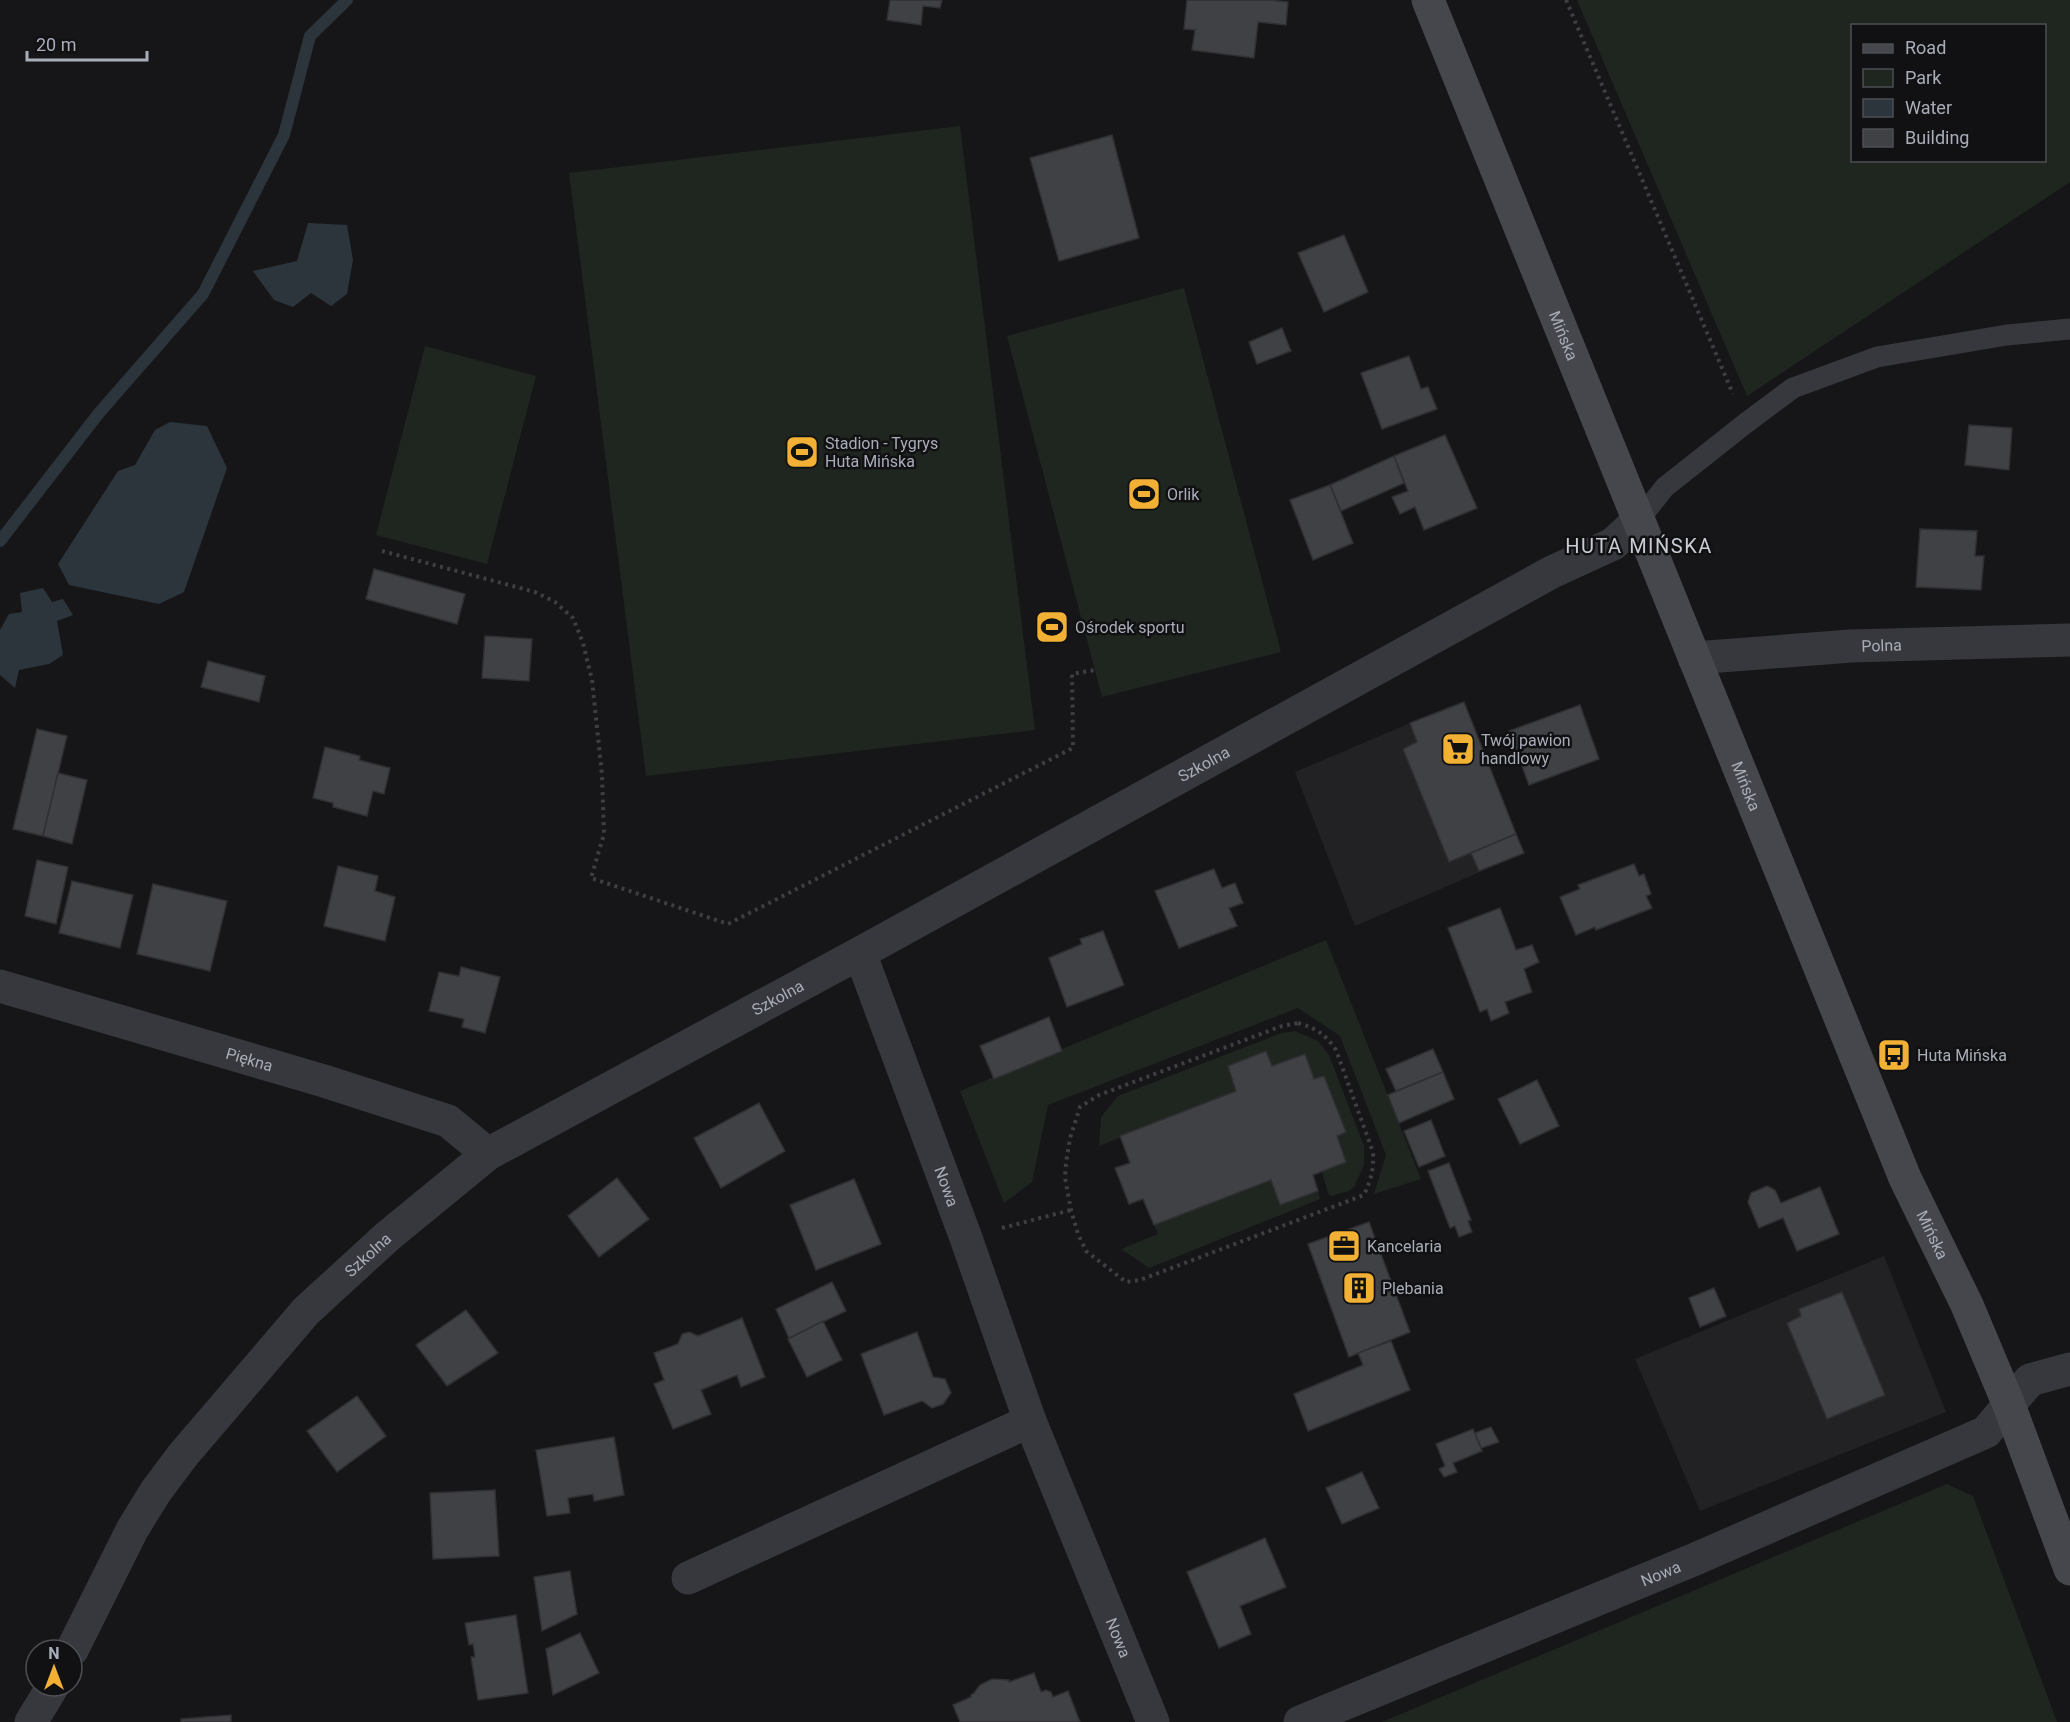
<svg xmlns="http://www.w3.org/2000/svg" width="2070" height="1722" viewBox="0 0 2070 1722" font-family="Roboto,sans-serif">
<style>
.built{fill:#222225}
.green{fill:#1e261f;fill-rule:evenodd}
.water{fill:#2c353c}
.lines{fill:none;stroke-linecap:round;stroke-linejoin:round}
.stream{stroke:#2c353c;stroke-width:12}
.building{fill:#404145;stroke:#303034;stroke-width:1.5}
.path{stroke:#3d3f44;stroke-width:4;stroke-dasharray:3 4.5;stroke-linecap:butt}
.service{stroke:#37383d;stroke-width:21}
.minor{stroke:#37383d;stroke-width:33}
.tertiary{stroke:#37383d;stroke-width:33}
.secondary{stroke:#45474d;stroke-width:33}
.labels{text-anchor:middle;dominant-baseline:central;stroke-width:5;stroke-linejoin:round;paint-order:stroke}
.street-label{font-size:16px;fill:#a8adb8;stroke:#111113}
.poi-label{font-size:16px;fill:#a8adb8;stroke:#111113;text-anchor:start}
.quarter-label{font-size:20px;letter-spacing:1.5px;fill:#c9ccd4;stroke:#111113}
</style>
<rect width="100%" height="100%" fill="#161618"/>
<g class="built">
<path d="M1464,702L1524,853L1355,926L1295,772L1410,723Z"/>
<path d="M1884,1256L1946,1412L1700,1511L1635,1359Z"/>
</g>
<g class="green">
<path d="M1577,0H2070V182L1747,396ZM1852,26H2044V160H1852Z"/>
<path d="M960,126L1035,730L646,776L569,173Z"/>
<path d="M1184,288L1281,652L1102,697L1007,336Z"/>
<path d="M425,346L536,376L487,564L376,535Z"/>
<path d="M1326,940L1421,1179L1374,1194L1386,1155L1340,1036L1298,1008L1048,1105L1032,1182L1004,1203L960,1091Z"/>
<path d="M1295,1031L1318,1041L1329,1055L1364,1146V1165L1354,1187L1349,1191L1331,1196L1328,1193L1322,1172L1346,1162L1337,1136L1346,1132L1324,1076L1314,1079L1305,1054L1272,1066L1266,1051L1228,1066L1236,1091L1099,1146L1101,1117L1118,1096L1282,1033Z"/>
<path d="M1271,1180L1280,1205L1318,1191L1320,1199L1149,1268L1121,1249L1158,1234L1154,1225Z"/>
<path d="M1947,1484L1973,1496L2057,1722H1382Z"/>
</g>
<g class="water">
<path d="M308,223L347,225L353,260L347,294L331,306L311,293L293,307L274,300L253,271L297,261Z"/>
<path d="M170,422L207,426L227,468L184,592L159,604L69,585L58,564L118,471L135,465L155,430Z"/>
<path d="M43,588L52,602L63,599L73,615L57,621L63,655L49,664L19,670L15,688L0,675V630L9,614L22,612L20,593Z"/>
</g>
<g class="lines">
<path class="stream" d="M0,541L99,413L203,294L284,135L310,36L347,0"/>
</g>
<g class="building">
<path d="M890,0H942L940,8L923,6L921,25L887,20Z"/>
<path d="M1187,0H1269L1288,2L1286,25L1258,22L1254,58L1192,50L1195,30L1184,29Z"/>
<path d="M1112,135L1139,238L1059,261L1030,158Z"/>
<path d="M1344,235L1368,292L1324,312L1298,253Z"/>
<path d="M1282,328L1291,351L1257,364L1249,342Z"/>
<path d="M1409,356L1421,389L1428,387L1437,409L1382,429L1361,373Z"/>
<path d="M1969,425L2012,428L2009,470L1965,465Z"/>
<path d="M1445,435L1477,508L1424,530L1415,507L1400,514L1392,497L1408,491L1394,456Z"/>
<path d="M1394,456L1404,483L1341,511L1330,485Z"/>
<path d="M1330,485L1353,543L1313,560L1290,500Z"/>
<path d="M1920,529L1977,531L1975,556H1984L1981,590L1916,587Z"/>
<path d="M374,569L465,594L457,624L366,599Z"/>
<path d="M485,636L532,639L529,681L482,678Z"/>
<path d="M208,661L265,676L259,702L201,687Z"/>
<path d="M1464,702L1516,834L1449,862L1403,749L1417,742L1410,723Z"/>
<path d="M1580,705L1599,759L1529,785L1509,731Z"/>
<path d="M37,729L67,736L43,836L13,829Z"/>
<path d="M325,747L360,756L359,760L390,768L384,794L373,791L367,816L333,807V803L313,798Z"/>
<path d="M58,773L87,780L72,844L43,836Z"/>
<path d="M1516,834L1524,853L1479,871L1471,853Z"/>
<path d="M37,860L68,867L56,924L25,916Z"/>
<path d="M1634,864L1639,876L1644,874L1651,894L1646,896L1652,908L1596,930L1595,927L1576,935L1560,897L1580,889L1578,885Z"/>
<path d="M338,866L378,876L375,891L395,897L385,941L324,926Z"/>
<path d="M1214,869L1222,888L1235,883L1243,903L1229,908L1237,926L1179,948L1155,891Z"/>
<path d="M72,881L133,895L120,948L59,933Z"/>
<path d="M153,884L227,901L210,971L137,954Z"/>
<path d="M1500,908L1516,950L1532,945L1539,962L1524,969L1532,992L1505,1002L1509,1013L1491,1021L1487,1009L1480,1012L1448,928Z"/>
<path d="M1103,931L1124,985L1067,1007L1049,958L1082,944L1080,939Z"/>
<path d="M461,967L500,977L485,1033L462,1027L464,1019L429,1011L439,972L459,976Z"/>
<path d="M1049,1017L1062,1051L994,1079L980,1046Z"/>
<path d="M1433,1049L1443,1072L1396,1091L1386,1069Z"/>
<path d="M1266,1051L1272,1066L1305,1054L1314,1079L1324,1076L1346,1132L1337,1136L1346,1162L1313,1175L1318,1191L1280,1205L1271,1180L1154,1225L1143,1199L1129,1204L1115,1168L1130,1163L1120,1136L1236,1091L1228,1066Z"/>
<path d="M1443,1072L1454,1099L1399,1123L1388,1095Z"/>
<path d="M1537,1080L1559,1126L1520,1144L1498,1099Z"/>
<path d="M759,1103L785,1151L721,1188L694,1138Z"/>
<path d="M1431,1120L1445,1156L1419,1167L1404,1131Z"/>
<path d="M1449,1163L1471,1220L1468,1221L1472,1232L1459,1237L1455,1226L1450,1228L1428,1171Z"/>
<path d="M617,1178L649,1219L599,1257L568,1216Z"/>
<path d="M854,1179L881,1244L816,1270L790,1205Z"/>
<path d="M1767,1186L1775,1190L1781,1203L1820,1187L1839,1234L1797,1251L1783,1218L1759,1228L1748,1202L1751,1193Z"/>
<path d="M1369,1222L1410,1332L1349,1357L1308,1244Z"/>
<path d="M832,1282L846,1311L789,1338L776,1309Z"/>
<path d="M1714,1288L1726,1316L1700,1327L1689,1298Z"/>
<path d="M1842,1292L1885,1395L1827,1419L1787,1323L1801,1316L1799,1309Z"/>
<path d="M466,1310L498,1353L447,1386L416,1345Z"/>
<path d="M742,1318L765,1377L741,1387L737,1375L701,1390L711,1414L673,1429L654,1384L664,1380L654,1353L678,1344L682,1334L689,1332L698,1336Z"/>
<path d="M823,1321L842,1360L807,1377L788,1339Z"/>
<path d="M917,1332L933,1377L945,1379L951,1393L943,1404L932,1408L922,1401L884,1415L861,1354Z"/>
<path d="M1391,1341L1410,1390L1308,1431L1294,1394L1363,1365L1358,1353Z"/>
<path d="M357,1396L386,1436L337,1472L307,1431Z"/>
<path d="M1491,1427L1499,1442L1481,1448L1475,1433Z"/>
<path d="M1473,1429L1482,1451L1453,1463L1457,1472L1444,1477L1439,1469L1445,1466L1436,1444Z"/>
<path d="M614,1437L624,1495L594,1501L593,1494L568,1498L570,1513L547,1516L536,1450Z"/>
<path d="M1362,1472L1379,1508L1342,1524L1326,1488Z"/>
<path d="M495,1490L499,1556L433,1559L430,1493Z"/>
<path d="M1265,1538L1286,1587L1240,1606L1251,1634L1219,1648L1187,1572Z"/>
<path d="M570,1571L577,1614L542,1631L534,1577Z"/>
<path d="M516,1615L528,1693L478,1700L471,1657H475L473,1644L469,1645L465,1623Z"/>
<path d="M580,1633L599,1673L553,1695L546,1649Z"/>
<path d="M1034,1673L1041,1692L1046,1690L1051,1692L1053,1697L1068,1691L1080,1722H960L953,1705L971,1697V1695L974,1693L980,1685L992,1679L1009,1680V1682Z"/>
<path d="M231,1715V1722H181V1719Z"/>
</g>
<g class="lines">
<g class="path">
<path d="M1566,0L1733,394"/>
<path d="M382,551L535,592L555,602L573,618L583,643L592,680L602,775L604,834L591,878L728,924L1073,748L1072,674L1095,670"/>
<path d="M1298,1023C1316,1028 1326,1035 1336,1050L1373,1152C1374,1169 1371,1180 1364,1195L1140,1280L1126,1282L1086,1251L1078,1234L1071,1210L1065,1178L1066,1163L1070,1138L1080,1107L1099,1095L1282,1026Z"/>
<path d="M1002,1228L1071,1210"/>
</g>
<path class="service" d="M1638,521L1665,487L1746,423L1793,388L1877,357L2007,335L2070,329"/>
<g class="minor">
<path id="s1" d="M1694,658L1851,646L2070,640"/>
<path id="s2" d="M860,953L966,1238L1030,1421L1153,1722"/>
<path id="s3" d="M0,986L324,1081L448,1121L488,1154"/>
<path d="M688,1578L1030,1421"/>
<path id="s4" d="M1300,1722L1693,1560L1986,1432L2030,1380L2070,1369"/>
</g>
<g class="tertiary">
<path id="s5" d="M72,1650L132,1530L156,1491L183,1455L306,1311L388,1236L488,1154L860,953L1552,572L1613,544L1638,521"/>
<path d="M31,1722L53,1686"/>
</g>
<path class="secondary" id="s6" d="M1428,0L1905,1178L1967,1305L2009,1405L2070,1569"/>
</g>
<defs>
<symbol id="stadium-square" viewBox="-11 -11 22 22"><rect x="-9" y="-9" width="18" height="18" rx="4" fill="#f2b134" stroke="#111113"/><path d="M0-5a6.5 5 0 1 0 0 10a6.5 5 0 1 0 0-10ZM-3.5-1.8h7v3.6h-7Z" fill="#111"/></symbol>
<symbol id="supermarket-square" viewBox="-11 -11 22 22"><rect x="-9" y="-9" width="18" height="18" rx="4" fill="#f2b134" stroke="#111113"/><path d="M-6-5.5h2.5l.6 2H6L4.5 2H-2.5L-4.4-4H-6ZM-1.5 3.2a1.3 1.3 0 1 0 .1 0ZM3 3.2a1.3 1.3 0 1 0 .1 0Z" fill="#111"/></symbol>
<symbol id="bus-square" viewBox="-11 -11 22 22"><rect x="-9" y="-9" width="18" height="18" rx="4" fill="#f2b134" stroke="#111113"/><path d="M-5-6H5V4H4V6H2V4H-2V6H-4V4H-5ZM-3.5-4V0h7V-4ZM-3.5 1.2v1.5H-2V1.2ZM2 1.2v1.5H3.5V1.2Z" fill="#111"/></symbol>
<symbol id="office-square" viewBox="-11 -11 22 22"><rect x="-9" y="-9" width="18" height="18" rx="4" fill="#f2b134" stroke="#111113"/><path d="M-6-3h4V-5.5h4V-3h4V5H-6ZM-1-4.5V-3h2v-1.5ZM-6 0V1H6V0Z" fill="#111"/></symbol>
<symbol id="building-square" viewBox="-11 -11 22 22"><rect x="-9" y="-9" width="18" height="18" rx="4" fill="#f2b134" stroke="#111113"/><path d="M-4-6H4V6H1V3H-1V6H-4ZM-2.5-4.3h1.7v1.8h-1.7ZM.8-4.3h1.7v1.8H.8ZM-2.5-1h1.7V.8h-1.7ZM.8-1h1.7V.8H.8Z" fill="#111"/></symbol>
</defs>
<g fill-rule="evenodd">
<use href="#stadium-square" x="783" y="433" width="38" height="38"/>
<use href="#stadium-square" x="1125" y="475" width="38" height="38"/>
<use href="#stadium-square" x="1033" y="608" width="38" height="38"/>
<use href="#supermarket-square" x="1439" y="730" width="38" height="38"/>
<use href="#bus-square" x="1875" y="1036" width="38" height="38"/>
<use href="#office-square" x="1325" y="1227" width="38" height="38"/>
<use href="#building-square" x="1340" y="1269" width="38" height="38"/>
</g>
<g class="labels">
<g class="street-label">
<text stroke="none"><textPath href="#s6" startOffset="362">Mińska</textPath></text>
<text stroke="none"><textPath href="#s1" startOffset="188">Polna</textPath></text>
<text stroke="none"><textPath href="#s5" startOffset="1470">Szkolna</textPath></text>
<text stroke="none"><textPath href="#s6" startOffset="848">Mińska</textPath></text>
<text stroke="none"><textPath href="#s5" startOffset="984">Szkolna</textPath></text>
<text stroke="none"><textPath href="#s3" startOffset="260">Piękna</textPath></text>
<text stroke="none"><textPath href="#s2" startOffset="249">Nowa</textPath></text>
<text stroke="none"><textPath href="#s6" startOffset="1334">Mińska</textPath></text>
<text stroke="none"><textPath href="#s5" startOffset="498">Szkolna</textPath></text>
<text stroke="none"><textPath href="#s4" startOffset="390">Nowa</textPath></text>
<text stroke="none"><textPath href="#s2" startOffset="732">Nowa</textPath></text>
</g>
<g class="poi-label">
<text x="825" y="443">Stadion - Tygrys<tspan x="825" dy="18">Huta Mińska</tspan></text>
<text x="1167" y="494">Orlik</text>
<text x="1075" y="627">Ośrodek sportu</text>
<text x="1481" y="740">Twój pawion<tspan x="1481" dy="18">handlowy</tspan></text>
<text x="1917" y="1055">Huta Mińska</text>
<text x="1367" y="1246">Kancelaria</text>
<text x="1382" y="1288">Plebania</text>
</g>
<g class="quarter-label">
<text x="1639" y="546">HUTA MIŃSKA</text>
</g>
</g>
<rect x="1851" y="24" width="195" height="138" fill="#111113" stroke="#4d4f55" stroke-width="1.5"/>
<rect x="1863" y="44" width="30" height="9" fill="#45474d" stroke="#4d4f55" stroke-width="1.5"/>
<text x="1905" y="54" font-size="18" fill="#a8adb8">Road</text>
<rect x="1863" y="69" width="30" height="18" fill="#1e261f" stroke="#4d4f55" stroke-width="1.5"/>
<text x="1905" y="84" font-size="18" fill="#a8adb8">Park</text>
<rect x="1863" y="99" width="30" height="18" fill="#2c353c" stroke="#4d4f55" stroke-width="1.5"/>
<text x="1905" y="114" font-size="18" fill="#a8adb8">Water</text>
<rect x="1863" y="129" width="30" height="18" fill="#404145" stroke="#4d4f55" stroke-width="1.5"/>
<text x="1905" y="144" font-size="18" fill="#a8adb8">Building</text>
<g transform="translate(54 1668)"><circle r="28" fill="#111113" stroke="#4d4f55" stroke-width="1.5"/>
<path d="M0-4.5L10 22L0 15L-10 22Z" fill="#f2b134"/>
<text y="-9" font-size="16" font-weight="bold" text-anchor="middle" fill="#a8adb8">N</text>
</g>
<path d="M27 51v9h120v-9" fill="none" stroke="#a8adb8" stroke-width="3"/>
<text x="36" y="51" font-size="18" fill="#a8adb8" stroke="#111113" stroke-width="4.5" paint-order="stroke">20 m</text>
</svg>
